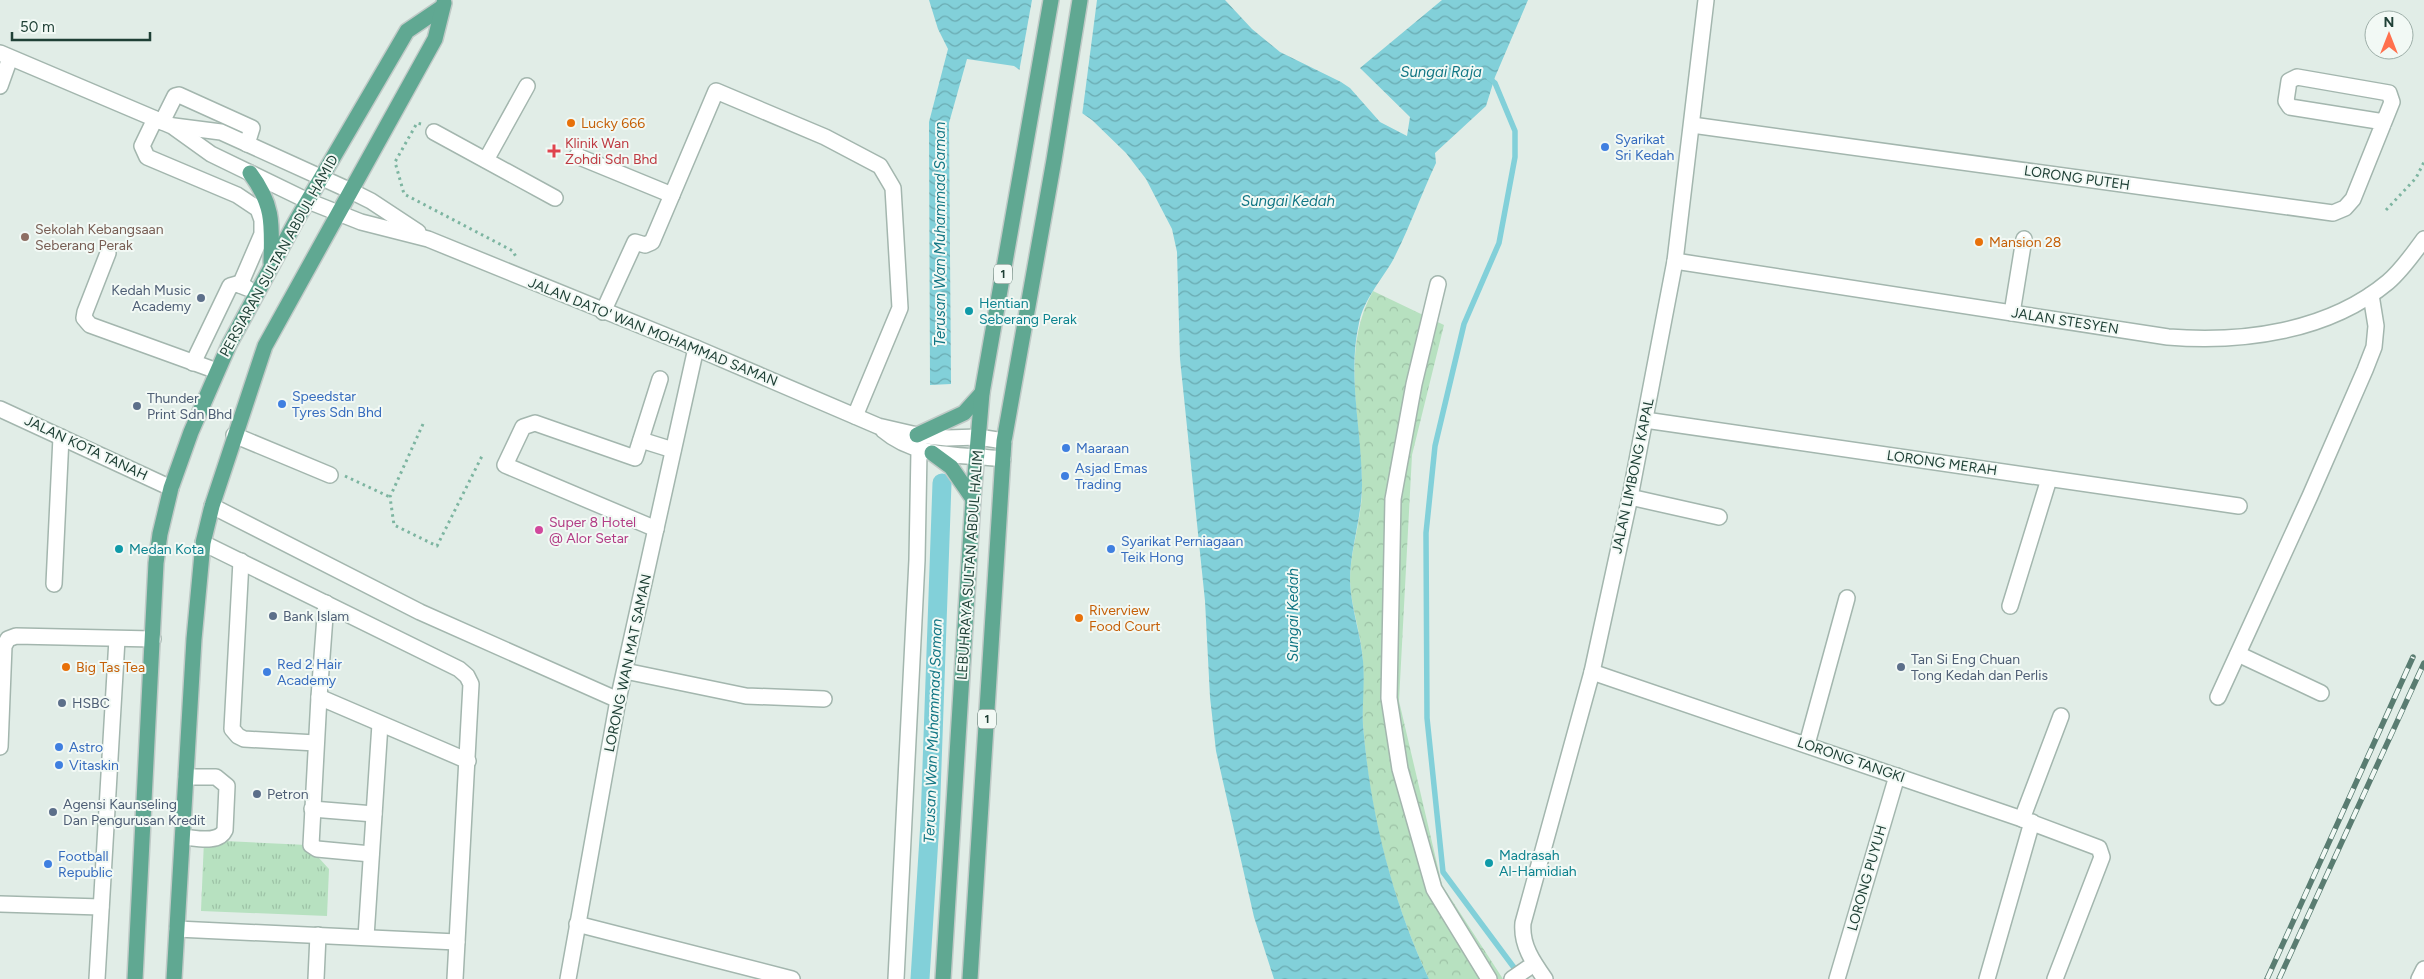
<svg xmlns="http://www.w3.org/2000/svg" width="2424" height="979" viewBox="0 0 2424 979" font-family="Figtree,sans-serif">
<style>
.grass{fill:url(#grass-tufts)}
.park{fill:url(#park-crowns)}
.water{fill:url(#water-waves)}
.pier{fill:#e1ede7}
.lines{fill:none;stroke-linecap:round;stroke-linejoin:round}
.stream{stroke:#82d0d9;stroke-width:5.5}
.canal{stroke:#82d0d9;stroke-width:19}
.minor-casing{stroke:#a3b6ae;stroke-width:18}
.major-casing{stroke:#c0cac7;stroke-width:18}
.path{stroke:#7db5a1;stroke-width:3;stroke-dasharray:2.5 4;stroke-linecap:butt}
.minor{stroke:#fff;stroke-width:15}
.major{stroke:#60a892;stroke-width:15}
.rail-casing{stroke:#597c71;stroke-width:5.5}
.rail{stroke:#f2f9f5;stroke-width:4;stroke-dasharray:11;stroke-linecap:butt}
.food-dot{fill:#e8710a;stroke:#f2f9f5;stroke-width:2}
.shop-dot{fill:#3f7fe0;stroke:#f2f9f5;stroke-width:2}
.health-dot{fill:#e0444e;stroke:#f2f9f5;stroke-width:2}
.education-dot{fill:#8d6e63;stroke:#f2f9f5;stroke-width:2}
.service-dot{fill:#5c6f8a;stroke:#f2f9f5;stroke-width:2}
.culture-dot{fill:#0f9aa8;stroke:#f2f9f5;stroke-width:2}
.hotel-dot{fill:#d1479c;stroke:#f2f9f5;stroke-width:2}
.labels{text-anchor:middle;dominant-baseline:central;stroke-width:4;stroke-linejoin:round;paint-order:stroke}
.shield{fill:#f2f9f5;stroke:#5e786f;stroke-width:1}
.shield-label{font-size:12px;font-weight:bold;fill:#1f4036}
.food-label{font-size:14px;fill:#c56008;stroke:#f2f9f5;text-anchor:start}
.shop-label{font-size:14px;fill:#366cbe;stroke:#f2f9f5;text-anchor:start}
.health-label{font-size:14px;fill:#be3a42;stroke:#f2f9f5;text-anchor:start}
.street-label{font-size:14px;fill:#1f4036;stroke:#f2f9f5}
.education-label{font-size:14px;fill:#785e54;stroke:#f2f9f5;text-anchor:start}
.service-label{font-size:14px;fill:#4e5e75;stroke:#f2f9f5;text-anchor:start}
.culture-label{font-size:14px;fill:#0d838f;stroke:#f2f9f5;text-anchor:start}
.hotel-label{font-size:14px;fill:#b23c85;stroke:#f2f9f5;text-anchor:start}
.water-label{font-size:15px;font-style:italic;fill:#117684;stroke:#f2f9f5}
</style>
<defs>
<pattern id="grass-tufts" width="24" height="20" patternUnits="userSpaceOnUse" patternTransform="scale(1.25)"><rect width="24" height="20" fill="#b7e1c0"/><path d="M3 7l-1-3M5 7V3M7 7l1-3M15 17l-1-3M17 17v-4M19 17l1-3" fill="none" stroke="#9dc2a6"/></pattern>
<pattern id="park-crowns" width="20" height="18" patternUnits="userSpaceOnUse" patternTransform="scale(1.25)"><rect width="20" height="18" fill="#b7e1c0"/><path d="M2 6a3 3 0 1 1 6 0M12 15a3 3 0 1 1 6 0" fill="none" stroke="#9dc2a6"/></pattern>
<pattern id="water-waves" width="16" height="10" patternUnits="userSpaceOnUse" patternTransform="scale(1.25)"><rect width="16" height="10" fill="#82d0d9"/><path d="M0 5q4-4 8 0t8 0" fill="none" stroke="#6aaab1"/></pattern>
</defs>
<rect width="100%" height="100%" fill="#e1ede7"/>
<path class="grass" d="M204,840L307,845L329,869L327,916L201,911Z"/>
<path class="park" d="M1373,291L1444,325L1412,455L1399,701L1442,885L1503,979H1429C1392,900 1369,811 1363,724C1362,704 1364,683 1363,663C1362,635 1351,609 1350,581C1350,548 1363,517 1362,484C1361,419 1340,350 1373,291Z"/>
<path class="water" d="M929,0H1225L1252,29L1280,52L1341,82L1350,88L1380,122L1407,136L1410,117L1360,68L1442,0H1528L1495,77L1486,106L1435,153L1436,163C1421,195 1409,229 1393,260C1381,281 1364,299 1359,323C1347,376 1362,431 1362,485C1362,517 1350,549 1350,581C1351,609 1361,634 1363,661C1365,682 1362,704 1363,725C1370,812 1392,900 1429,979H1274L1254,917L1216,751L1210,697L1205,601L1180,359L1177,252L1172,229L1146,179L1126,153L1092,120L1014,66L967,59L949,123L951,384L930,385L929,122L948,49L938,29Z"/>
<path class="pier" d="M1032,0H1097L1082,116L1019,72Z"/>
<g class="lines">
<path class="stream" d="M1489,78L1495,83L1515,131V157L1499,243L1464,324L1435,446L1426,533L1427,718L1443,872L1518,973"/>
<path class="canal" d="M920,979L930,822L942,483"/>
<defs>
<g id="minor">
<path d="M0,53L172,126L211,154L308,201L361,222L428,239L696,348L878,426L917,435L947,438L978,437L1004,441"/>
<path d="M0,86L10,58"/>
<path d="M155,119L142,146L147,157L237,195L258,209L262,220V234L240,285"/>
<path d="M162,122L175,96L179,95L252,128L247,144"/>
<path d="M1692,125L2333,213L2345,208L2353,199L2392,102L2389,93L2297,77L2289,81L2286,101L2290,107L2384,122"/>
<path d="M174,126L221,132L351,191L371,201L418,232"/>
<path d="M434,132L555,198"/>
<path d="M577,156L672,195"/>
<path d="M486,160L527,86"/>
<path d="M108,253L85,312L84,318L90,325L217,371"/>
<path d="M1675,261L2168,337C2242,343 2328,332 2388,282C2402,270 2413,254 2424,239"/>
<path d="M1438,284L1414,384L1393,499L1389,698L1400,769L1434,889L1489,979"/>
<path d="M603,312L635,242L645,245L652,242L716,91L825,137L880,166L893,188L900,308L855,416"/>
<path d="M2012,313L2024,239"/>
<path d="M193,363L230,286L237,284L247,288"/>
<path d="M0,409L171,488"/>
<path d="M1645,420L2239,506"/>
<path d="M883,430C917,459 961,454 1003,459"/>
<path d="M234,435L330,475"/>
<path d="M641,440L673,450"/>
<path d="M1630,497L1719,517"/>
<path d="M212,506L420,612L618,700"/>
<path d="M656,529L505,465L523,427L535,423L635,458L660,379"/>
<path d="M203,543L459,669L467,676L471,684L455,979"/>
<path d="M241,561L232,729L238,736L244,739L316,743"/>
<path d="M54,584L61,437"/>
<path d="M2010,606L2049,479"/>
<path d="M2238,654L2321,693"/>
<path d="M625,671L746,696L824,699"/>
<path d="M1592,672L2022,819L2099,848L2102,857L2055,979"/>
<path d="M319,697L326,603"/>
<path d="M2218,697L2310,496L2365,370L2374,347L2376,326L2371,295"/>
<path d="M1807,744L1847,598"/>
<path d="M0,747L4,646L8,639L16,636L153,639"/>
<path d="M312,809L374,814"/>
<path d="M2022,819L2061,716"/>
<path d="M183,837C196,838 219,844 225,830L227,786L216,777H186"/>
<path d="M371,854L317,849L311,845L319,697L468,761"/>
<path d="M0,904L101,907"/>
<path d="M577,924L792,979"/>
<path d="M177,929L457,942"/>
<path d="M366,937L380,724"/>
<path d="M97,979L117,639"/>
<path d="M316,979L318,935"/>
<path d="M568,979L618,700L696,348"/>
<path d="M896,979L917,560L919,451"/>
<path d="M1512,979L1528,968"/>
<path d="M1545,979C1533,962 1521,945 1523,923L1592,672L1630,497L1675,261L1706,0"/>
<path d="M1837,979L1897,776"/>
<path d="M1987,979L2032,822"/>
<path d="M2419,979L2424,969"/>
</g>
<g id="major">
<path d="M250,173C274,205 272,225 271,263"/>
<path d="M917,435L964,413L982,393"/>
<path d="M932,453L951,467L973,499"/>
<path d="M135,979L156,563L160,534L171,488L191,432L229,345L296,221L407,31L441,8"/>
<path d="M174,979L194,639L203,543L212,506L265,346L435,39L444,3"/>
<path d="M943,979L973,499L982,393L1051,0"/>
<path d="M970,979L1004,441L1054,160L1080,0"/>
</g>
</defs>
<use href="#minor" class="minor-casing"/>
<use href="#major" class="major-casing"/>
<g class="path">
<path d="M421,124L417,123L395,162L404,194L513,251L516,257"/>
<path d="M2386,210L2416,178L2424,162"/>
<path d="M423,424L390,497L394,525L437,546L483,454"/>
<path d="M345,476L390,497"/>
</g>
<use href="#minor" class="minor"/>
<use href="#major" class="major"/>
<defs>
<g id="rail">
<path d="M2267,979L2413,657"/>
<path d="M2279,979L2424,663"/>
</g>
</defs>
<use href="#rail" class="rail-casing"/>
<use href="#rail" class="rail"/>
</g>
<g class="food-dot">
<circle cx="571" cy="123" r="5"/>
<circle cx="1979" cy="242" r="5"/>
<circle cx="1079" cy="618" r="5"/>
<circle cx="66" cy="667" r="5"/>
</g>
<g class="shop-dot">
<circle cx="1605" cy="147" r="5"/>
<circle cx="282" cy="404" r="5"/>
<circle cx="1066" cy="448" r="5"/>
<circle cx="1065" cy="476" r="5"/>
<circle cx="1111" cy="549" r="5"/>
<circle cx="267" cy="672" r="5"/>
<circle cx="59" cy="747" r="5"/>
<circle cx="59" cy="765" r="5"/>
<circle cx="48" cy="864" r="5"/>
</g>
<path class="health-dot" d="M551.5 143.5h5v5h5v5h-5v5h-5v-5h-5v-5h5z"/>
<circle class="education-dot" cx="25" cy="237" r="5"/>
<g class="service-dot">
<circle cx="201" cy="298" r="5"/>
<circle cx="137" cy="406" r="5"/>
<circle cx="273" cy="616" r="5"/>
<circle cx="1901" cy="667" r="5"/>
<circle cx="62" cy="703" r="5"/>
<circle cx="257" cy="794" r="5"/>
<circle cx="53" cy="812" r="5"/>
</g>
<g class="culture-dot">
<circle cx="969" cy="311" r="5"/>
<circle cx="119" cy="549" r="5"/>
<circle cx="1489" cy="863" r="5"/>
</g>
<circle class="hotel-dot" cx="539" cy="530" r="5"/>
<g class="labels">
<g class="shield">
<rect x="994" y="264.5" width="18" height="19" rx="4"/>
<rect x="978" y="709.5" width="18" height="19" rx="4"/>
</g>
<g class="shield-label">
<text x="1003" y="274">1</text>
<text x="987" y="719">1</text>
</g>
<g class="food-label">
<text x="581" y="123">Lucky 666</text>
<text x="1989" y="242">Mansion 28</text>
<text x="1089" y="610">Riverview<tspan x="1089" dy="16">Food Court</tspan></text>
<text x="76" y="667">Big Tas Tea</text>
</g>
<g class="shop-label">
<text x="1615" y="139">Syarikat<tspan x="1615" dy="16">Sri Kedah</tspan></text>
<text x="292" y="396">Speedstar<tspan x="292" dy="16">Tyres Sdn Bhd</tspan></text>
<text x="1076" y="448">Maaraan</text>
<text x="1075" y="468">Asjad Emas<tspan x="1075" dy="16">Trading</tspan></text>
<text x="1121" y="541">Syarikat Perniagaan<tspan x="1121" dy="16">Teik Hong</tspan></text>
<text x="277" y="664">Red 2 Hair<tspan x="277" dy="16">Academy</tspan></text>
<text x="69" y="747">Astro</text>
<text x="69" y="765">Vitaskin</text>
<text x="58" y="856">Football<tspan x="58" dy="16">Republic</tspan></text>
</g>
<g class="health-label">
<text x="565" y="143">Klinik Wan<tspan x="565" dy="16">Zohdi Sdn Bhd</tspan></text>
</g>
<g class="street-label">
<text transform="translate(2077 178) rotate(8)">LORONG PUTEH</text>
<text transform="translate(279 256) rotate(-61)">PERSIARAN SULTAN ABDUL HAMID</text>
<text transform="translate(2065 321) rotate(9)">JALAN STESYEN</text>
<text transform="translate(653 332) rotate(22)">JALAN DATO' WAN MOHAMMAD SAMAN</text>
<text transform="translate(86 448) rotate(25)">JALAN KOTA TANAH</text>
<text transform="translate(1942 463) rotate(8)">LORONG MERAH</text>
<text transform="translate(1633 476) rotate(-78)">JALAN LIMBONG KAPAL</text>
<text transform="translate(970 565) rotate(-86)">LEBUHRAYA SULTAN ABDUL HALIM</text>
<text transform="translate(628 663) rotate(-78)">LORONG WAN MAT SAMAN</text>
<text transform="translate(1851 760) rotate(19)">LORONG TANGKI</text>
<text transform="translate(1867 878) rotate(-74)">LORONG PUYUH</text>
</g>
<g class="education-label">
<text x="35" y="229">Sekolah Kebangsaan<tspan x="35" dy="16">Seberang Perak</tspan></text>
</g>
<g class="service-label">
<text x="191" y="290" text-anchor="end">Kedah Music<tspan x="191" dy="16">Academy</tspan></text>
<text x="147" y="398">Thunder<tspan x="147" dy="16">Print Sdn Bhd</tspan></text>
<text x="283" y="616">Bank Islam</text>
<text x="1911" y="659">Tan Si Eng Chuan<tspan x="1911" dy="16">Tong Kedah dan Perlis</tspan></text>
<text x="72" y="703">HSBC</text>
<text x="267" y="794">Petron</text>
<text x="63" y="804">Agensi Kaunseling<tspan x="63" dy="16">Dan Pengurusan Kredit</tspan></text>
</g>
<g class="culture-label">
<text x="979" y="303">Hentian<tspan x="979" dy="16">Seberang Perak</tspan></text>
<text x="129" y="549">Medan Kota</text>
<text x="1499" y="855">Madrasah<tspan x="1499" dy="16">Al-Hamidiah</tspan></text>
</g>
<g class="hotel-label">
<text x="549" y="522">Super 8 Hotel<tspan x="549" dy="16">@ Alor Setar</tspan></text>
</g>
<g class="water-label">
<text x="1441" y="72">Sungai Raja</text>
<text x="1288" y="201">Sungai Kedah</text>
<text transform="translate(940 234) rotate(-90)">Terusan Wan Muhammad Saman</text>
<text transform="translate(1293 615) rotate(-90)">Sungai Kedah</text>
<text transform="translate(933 731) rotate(-88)">Terusan Wan Muhammad Saman</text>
</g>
</g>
<g transform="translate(2389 35)"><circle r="24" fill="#f2f9f5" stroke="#9eafa9"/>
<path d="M0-4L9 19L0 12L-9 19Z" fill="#ff704d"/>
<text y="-8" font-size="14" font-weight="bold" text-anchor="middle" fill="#1f4036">N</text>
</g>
<path d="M12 32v8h138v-8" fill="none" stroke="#1f4036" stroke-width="2.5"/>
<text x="20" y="32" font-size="15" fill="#1f4036" stroke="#f2f9f5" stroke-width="4" paint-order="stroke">50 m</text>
</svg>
